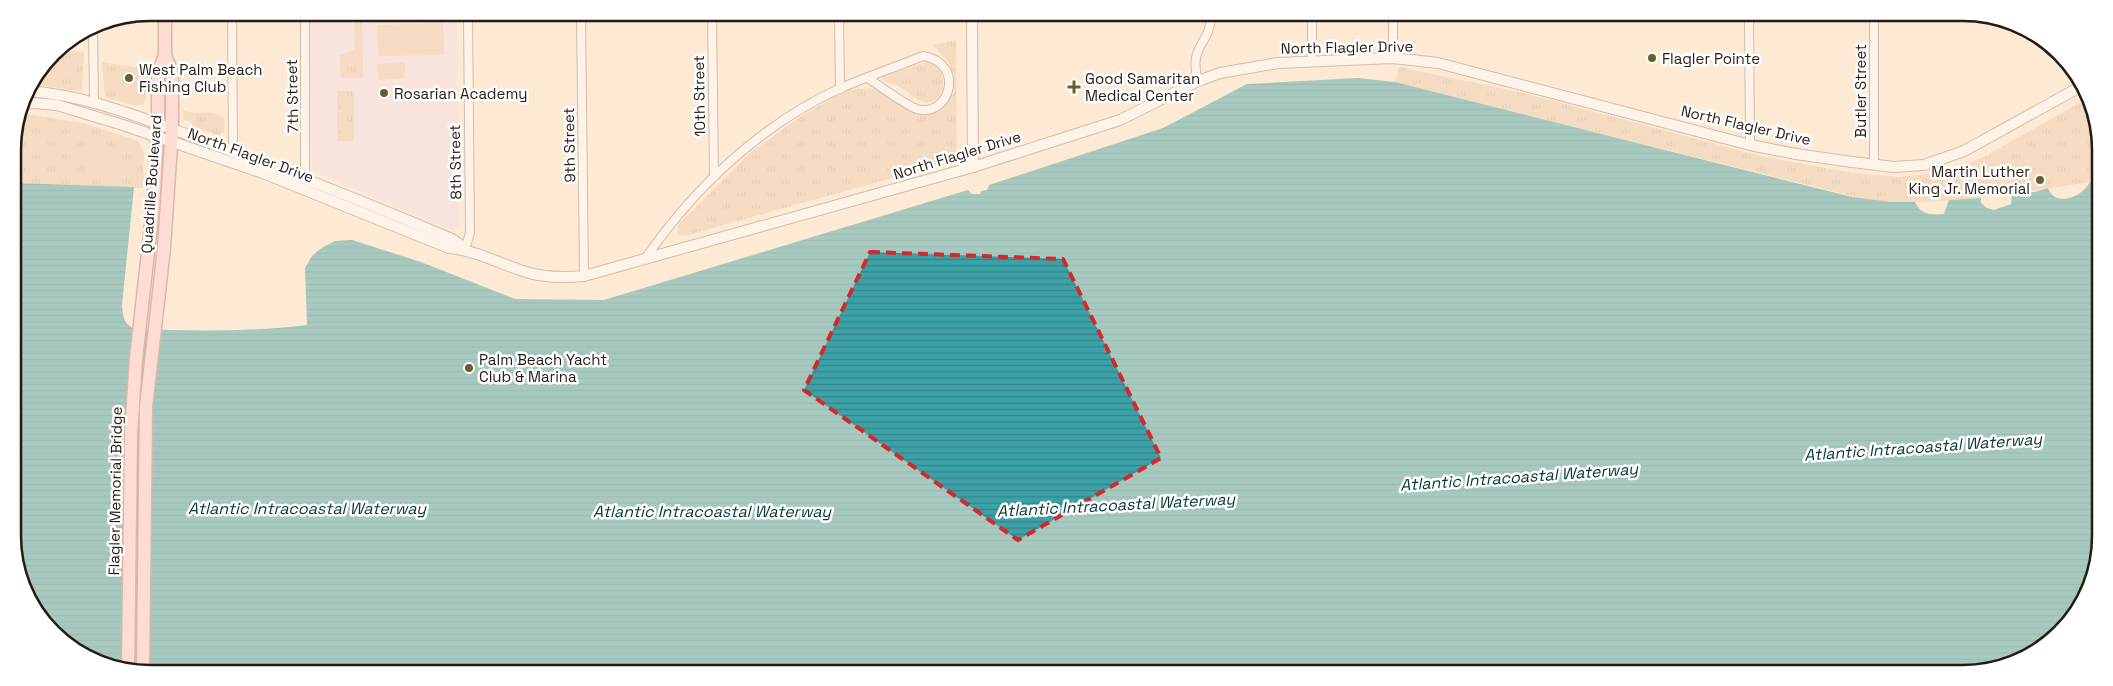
<svg xmlns="http://www.w3.org/2000/svg" width="2113" height="686" viewBox="0 0 2113 686" font-family="'Space Grotesk',sans-serif">
<style>
.education{fill:#f4dce6}
.grass{fill:url(#grass-tufts)}
.garden{fill:#ebc9ab}
.water{fill:url(#water-rules)}
.lines{fill:none;stroke-linecap:round;stroke-linejoin:round}
.minor-casing{stroke:#9f8670;stroke-width:10}
.tertiary-casing{stroke:#9f8670;stroke-width:12}
.primary-casing{stroke:#af7b7b;stroke-width:15}
.minor{stroke:#fff;stroke-width:8}
.tertiary{stroke:#fff;stroke-width:10}
.primary{stroke:#fccfd1;stroke-width:12}
.marked{fill:none;stroke:#d62828;stroke-width:4;stroke-dasharray:10 6;stroke-linejoin:round}
.poi-dot{fill:#695f2c;stroke:#fff;stroke-width:2}
.labels{text-anchor:middle;dominant-baseline:central;stroke-width:5;stroke-linejoin:round;paint-order:stroke}
.street-label{font-size:15px;fill:#251b13;stroke:#fff}
.poi-label{font-size:15px;fill:#251b13;stroke:#fff;text-anchor:start}
.water-label{font-size:16px;font-style:italic;fill:#063739;stroke:#fff}
.rim{fill:none;stroke:#251b13;stroke-width:2.5}
</style>
<defs>
<pattern id="grass-tufts" width="24" height="20" patternUnits="userSpaceOnUse" patternTransform="scale(1.25)"><rect width="24" height="20" fill="#ebc9ab"/><path d="M3 7l-1-3M5 7V3M7 7l1-3M15 17l-1-3M17 17v-4M19 17l1-3" fill="none" stroke="#c9ac92"/></pattern>
<pattern id="water-rules" width="6" height="5" patternUnits="userSpaceOnUse" patternTransform="scale(1.25)"><rect width="6" height="5" fill="#3ca2a7"/><path d="M0 2.5h6" fill="none" stroke="#328387"/></pattern>
</defs>
<rect width="100%" height="100%" fill="#fee9d6"/>
<path class="education" d="M457,13L459,222L458,228L451,230L312,171L309,14Z"/>
<g class="grass">
<path d="M354,21H362L363,78H341L340,55L355,50Z"/>
<path d="M956,40L957,153L953,161L684,236L678,235L677,226L752,151L803,115L847,90L872,88L915,112H935L954,93V75L948,62L933,45Z"/>
<path d="M57,50L84,52L82,90L78,91L32,84Z"/>
<path d="M102,62L146,69V100L144,104L136,106L105,97Z"/>
<path d="M926,62L938,66C942,73 946,85 941,92C929,113 915,97 902,88C897,85 890,83 884,81L882,77Z"/>
<path d="M1399,67L1524,93L1761,156L1853,173L1899,177L1945,172L1982,158L2086,99L2098,123V181C2023,191 1948,207 1872,201L1395,82Z"/>
<rect x="337" y="91" width="17" height="50"/>
<path d="M183,110C199,117 209,107 225,119L224,132L218,135L193,127L191,122L183,119Z"/>
<path d="M19,113L83,123L138,141L144,152L143,188L13,183V141Z"/>
</g>
<g class="garden">
<path d="M443,23L444,55L378,56L377,25Z"/>
<path d="M405,62V78L378,80L377,64Z"/>
<path d="M92,144L121,147L120,160L91,158Z"/>
<path d="M90,165L119,168L123,169V177L89,175L86,173V166Z"/>
</g>
<path class="water" d="M1358,78L1395,82L1852,197L1891,202H1915C1921,215 1931,215 1944,214L1949,200L1981,198V203L1987,208L1994,210L2011,204L2012,193L2035,192L2048,188C2055,208 2083,197 2090,182L2098,181L2096,572L2077,613L2047,645L1972,673L114,669L47,627L15,563L13,183L134,187L122,305C123,316 123,323 134,329C191,331 250,332 307,325L305,268L312,256L320,249L335,241L352,240L421,262L515,299L604,300L968,190L972,194H980L981,191L987,190L989,185L1163,128L1247,84Z"/>
<g class="lines">
<defs>
<g id="minor">
<path d="M232,13L233,151"/>
<path d="M305,13V179"/>
<path d="M581,14L584,276"/>
<path d="M712,14L714,177"/>
<path d="M839,14L840,89"/>
<path d="M1312,15V62"/>
<path d="M1393,16V58"/>
<path d="M1749,17L1750,145"/>
<path d="M93,26L94,101"/>
<path d="M1198,81C1188,44 1211,45 1211,15"/>
<path d="M1874,165V17"/>
<path d="M465,249L470,233L468,13"/>
<path d="M645,259C694,188 761,124 841,88C868,76 896,67 923,56C966,63 950,118 917,109C905,105 880,86 868,78"/>
</g>
<g id="tertiary">
<path d="M972,15L973,167"/>
<path d="M27,91C86,95 139,117 194,137C281,169 367,203 452,239L465,248"/>
<path d="M22,102L57,105L123,125L263,173L449,248C475,250 498,263 523,271C543,278 563,278 584,276L973,167L1120,120L1198,81L1220,73L1278,63L1393,58L1438,63L1750,145L1796,154L1852,162L1894,167L1924,165L1964,151L2080,87"/>
</g>
<g id="primary">
<path d="M128,669L131,434L136,359L153,208L158,124V73L165,55V13"/>
<path d="M143,669L146,407L164,248L172,129V73L165,55"/>
</g>
</defs>
<use href="#minor" class="minor-casing"/>
<use href="#tertiary" class="tertiary-casing"/>
<use href="#primary" class="primary-casing"/>
<use href="#minor" class="minor"/>
<use href="#tertiary" class="tertiary"/>
<use href="#primary" class="primary"/>
</g>
<path d="M0 0H2113V686H0ZM870,252L1063,259L1161,458L1018,540L804,390Z" fill="#fee9d6" fill-opacity=".55" fill-rule="evenodd"/>
<path class="marked" d="M870,252L1063,259L1161,458L1018,540L804,390Z"/>
<g class="poi-dot">
<circle cx="1652" cy="58" r="5"/>
<circle cx="129" cy="78" r="5"/>
<path d="M1071.5 79.5h5v5h5v5h-5v5h-5v-5h-5v-5h5z"/>
<circle cx="384" cy="93" r="5"/>
<circle cx="2040" cy="180" r="5"/>
<circle cx="469" cy="368" r="5"/>
</g>
<g class="labels">
<g class="street-label">
<text transform="translate(1347 47) rotate(-1)">North Flagler Drive</text>
<text transform="translate(1860 91) rotate(-90)">Butler Street</text>
<text transform="translate(292 96) rotate(-91)">7th Street</text>
<text transform="translate(699 96) rotate(-91)">10th Street</text>
<text transform="translate(1746 125) rotate(13)">North Flagler Drive</text>
<text transform="translate(569 145) rotate(-91)">9th Street</text>
<text transform="translate(251 155) rotate(20)">North Flagler Drive</text>
<text transform="translate(957 155) rotate(-17)">North Flagler Drive</text>
<text transform="translate(455 162) rotate(-91)">8th Street</text>
<text transform="translate(151 184) rotate(-86)">Quadrille Boulevard</text>
<text transform="translate(115 491) rotate(-89)">Flagler Memorial Bridge</text>
</g>
<g class="poi-label">
<text x="1662" y="58">Flagler Pointe</text>
<text x="139" y="69">West Palm Beach<tspan x="139" dy="17">Fishing Club</tspan></text>
<text x="1085" y="78">Good Samaritan<tspan x="1085" dy="17">Medical Center</tspan></text>
<text x="394" y="93">Rosarian Academy</text>
<text x="2030" y="171" text-anchor="end">Martin Luther<tspan x="2030" dy="17">King Jr. Memorial</tspan></text>
<text x="479" y="359">Palm Beach Yacht<tspan x="479" dy="17">Club &amp; Marina</tspan></text>
</g>
<g class="water-label">
<text transform="translate(1923 447) rotate(-4)">Atlantic Intracoastal Waterway</text>
<text transform="translate(1519 477) rotate(-4)">Atlantic Intracoastal Waterway</text>
<text transform="translate(1116 505) rotate(-3)">Atlantic Intracoastal Waterway</text>
<text x="307" y="508">Atlantic Intracoastal Waterway</text>
<text x="712" y="511">Atlantic Intracoastal Waterway</text>
</g>
</g>
<path d="M0 0H2113V686H0ZM150 21H1963A129 129 0 0 1 2092 150V536A129 129 0 0 1 1963 665H150A129 129 0 0 1 21 536V150A129 129 0 0 1 150 21Z" fill="#fff" fill-rule="evenodd"/>
<path class="rim" d="M150 21H1963A129 129 0 0 1 2092 150V536A129 129 0 0 1 1963 665H150A129 129 0 0 1 21 536V150A129 129 0 0 1 150 21Z"/>
</svg>
